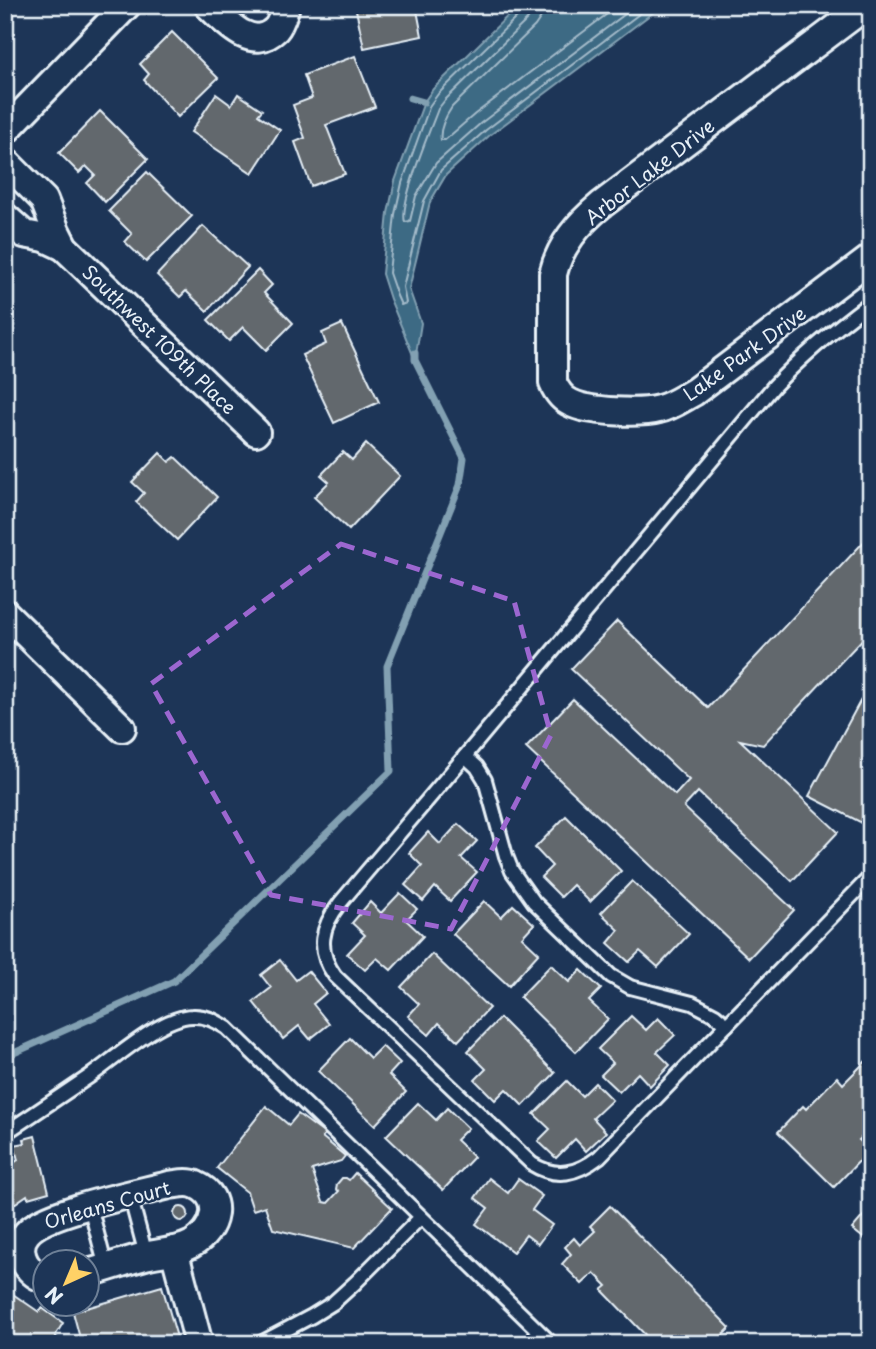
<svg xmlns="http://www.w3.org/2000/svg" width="876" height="1349" viewBox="0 0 876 1349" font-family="'Playpen Sans',sans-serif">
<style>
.water{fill:#3e6a84;stroke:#82a0b2;stroke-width:2}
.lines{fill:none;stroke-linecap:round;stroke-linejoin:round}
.shore{stroke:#a4bbca;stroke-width:2}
.stream{stroke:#82a0b2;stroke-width:7}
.building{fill:#62686d;stroke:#e8f1f8;stroke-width:2}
.lane-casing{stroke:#e8f1f8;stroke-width:18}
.street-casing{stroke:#e8f1f8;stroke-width:32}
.lane{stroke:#1d3557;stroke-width:12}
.street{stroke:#1d3557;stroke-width:26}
.marked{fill:none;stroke:#9c67d0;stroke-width:5;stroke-dasharray:14 9;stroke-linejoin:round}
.labels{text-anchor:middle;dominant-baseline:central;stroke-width:5;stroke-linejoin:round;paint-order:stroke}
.street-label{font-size:19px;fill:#e8f1f8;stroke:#1d3557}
</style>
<rect width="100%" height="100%" fill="#1d3557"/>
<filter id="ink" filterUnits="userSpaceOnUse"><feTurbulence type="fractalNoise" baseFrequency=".0143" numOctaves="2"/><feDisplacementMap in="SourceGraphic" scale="14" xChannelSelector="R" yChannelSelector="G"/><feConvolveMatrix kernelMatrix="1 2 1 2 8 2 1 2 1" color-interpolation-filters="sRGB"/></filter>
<g filter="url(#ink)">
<path class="water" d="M519,5H663L490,135L446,175L430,202L409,289L421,323L415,360L390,299L382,274L388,213L395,181L424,102L433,89Z"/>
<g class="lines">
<g class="shore">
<path d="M523,5L521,13L438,94L430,105L402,183L395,214L389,273L397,296L401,305L406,303L403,287L424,201L441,170L486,130L651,5"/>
<path d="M532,5L531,13L528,19L445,100L438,109C430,130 399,204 405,222L410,221L416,196L436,163L481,123L637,5"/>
<path d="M543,5L541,17L535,26L452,107C446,116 439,130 441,140H445L475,114L619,5"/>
</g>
<g class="stream">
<path d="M410,98L424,102"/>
<path d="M5,1057L174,981L391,771L387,666L460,485L464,458L415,360V353"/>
</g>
</g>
<g class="building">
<path d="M338,5H416L422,36L364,48L355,5L338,9Z"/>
<path d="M172,32L218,78L178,117L144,80L149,74L140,64Z"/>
<path d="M355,56L375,107L326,125L345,174L311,186L295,142L305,138L293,105L312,98L304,75Z"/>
<path d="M216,94L231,105L238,94L262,110L258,115L280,130L252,173L191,132Z"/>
<path d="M100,111L148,159L105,202L87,183L95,175L86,166L79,173L59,153Z"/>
<path d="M147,172L192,216L146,262L125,242L132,234L109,211Z"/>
<path d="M203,226L248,267L207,311L186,291L180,297L157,275Z"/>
<path d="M258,270L272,285L264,293L293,323L266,350L243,327L229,341L208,320Z"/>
<path d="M342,324L379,402L334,423L302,355L326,344L322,333Z"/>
<path d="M366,444L400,476L349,530L314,497L329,482L321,475L343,452L352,460Z"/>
<path d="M160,453L169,462L175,457L217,497L177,540L136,502L144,493L132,482Z"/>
<path d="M871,534V630L763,745L740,740L838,832L792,881L698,792L684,807L794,910L749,958L526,748L573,699L675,795L689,780L571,669L617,621L708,708Z"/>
<path d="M871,681V811L864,824L809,796Z"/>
<path d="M566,816L621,871L590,902L573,885L561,897L541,877L552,866L535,848Z"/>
<path d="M458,824L477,841L461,858L477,872L450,901L435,887L423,901L405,885L422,866L409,853L428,832L440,844Z"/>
<path d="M632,881L689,934L658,967L640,951L629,962L608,943L619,930L601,913Z"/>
<path d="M400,893L417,909L406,920L423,936L391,970L377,958L365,970L347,954L365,935L352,923L370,902L381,913Z"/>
<path d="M484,901L501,917L513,905L534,924L522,937L539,953L509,986L453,934Z"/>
<path d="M432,954L489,1008L458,1041L439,1023L429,1035L408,1016L419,1004L401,987Z"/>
<path d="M280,960L296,980L308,971L326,993L313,1004L329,1024L310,1039L299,1026L283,1039L253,1002L271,988L261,975Z"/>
<path d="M551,965L569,982L581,970L601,989L589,1001L608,1019L576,1052L520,997Z"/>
<path d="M631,1016L646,1030L658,1018L675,1035L657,1052L670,1065L650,1086L638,1073L619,1092L601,1075L613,1063L598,1049Z"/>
<path d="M500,1018L555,1073L523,1106L506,1089L495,1100L475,1080L486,1069L468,1051Z"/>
<path d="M350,1038L370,1058L382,1046L400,1063L389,1075L406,1092L375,1125L318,1071Z"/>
<path d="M871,1056V1136L867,1132L859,1140L870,1150L834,1187L778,1132L803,1106L806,1109L837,1077L843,1084Z"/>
<path d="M567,1081L582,1096L595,1083L612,1100L593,1118L606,1132L586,1151L575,1139L556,1158L538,1141L550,1129L534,1114Z"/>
<path d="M418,1103L436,1120L447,1108L468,1128L456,1140L474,1157L443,1190L386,1136Z"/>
<path d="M266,1106L289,1125L298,1114L325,1134L322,1137L345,1156L341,1161L312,1170L323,1202L328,1203L339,1191L336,1189L337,1184L342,1178H346L349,1180L355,1173L392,1208L354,1248L273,1229L265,1206L253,1210L247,1192L217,1168Z"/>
<path d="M35,1136L49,1192L28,1198L27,1195L10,1207L7,1216L10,1217L6,1230L5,1169L18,1160L14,1145L25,1143L24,1139Z"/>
<path d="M489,1178L508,1193L518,1179L542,1196L532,1210L552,1225L538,1244L526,1235L513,1252L476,1224L488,1208L475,1198Z"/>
<path d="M610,1206L730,1328L714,1344H654L602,1290L607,1286L594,1273L582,1284L562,1264L571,1254L565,1247L574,1238L580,1245L595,1231L590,1226Z"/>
<circle cx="181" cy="1214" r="7"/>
<path d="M871,1207V1244L852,1229Z"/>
<path d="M5,1282L10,1285L7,1290L39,1312L42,1308L63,1323L55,1336L65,1344H5Z"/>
<path d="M162,1286L179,1344H75L81,1342L73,1312Z"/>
</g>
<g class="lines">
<defs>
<g id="lane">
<path d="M871,302C836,328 804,354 774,386L465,756L340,903C321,927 316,950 335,976L532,1164C556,1179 577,1174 599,1157L871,876"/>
<path d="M465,756L477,767L485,780L506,856L512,871L534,902L611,976L630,987L692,1003L715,1015L727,1025"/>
<path d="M5,1133C34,1114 62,1095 90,1076C116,1058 161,1017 192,1016C205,1015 216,1021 227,1028L552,1344"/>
<path d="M130,1195L146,1255"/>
<path d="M90,1206L106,1268"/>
<path d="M259,1344L312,1316L333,1303L355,1283L421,1217"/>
</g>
<g id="street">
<path d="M208,5C225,21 252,53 276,29C280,25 283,15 285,9V5"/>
<path d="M867,5L601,205C578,224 560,245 553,274V383C557,392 562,399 571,403C589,412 640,414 659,409C672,406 683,398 694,392L871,258"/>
<path d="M5,131L127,5"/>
<path d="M5,161L44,200L56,231L64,247L256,432"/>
<path d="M5,217L24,234L45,238L64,247"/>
<path d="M5,613L122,728"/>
<path d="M174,1250L199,1344"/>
<path d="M46,1279C37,1277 30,1271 25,1263C20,1253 19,1242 27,1233C45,1211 139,1193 169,1185C178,1184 188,1181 196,1185C225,1197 216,1231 192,1244C178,1252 160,1252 145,1256C126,1261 107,1268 88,1273"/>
</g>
</defs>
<use href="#lane" class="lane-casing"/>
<use href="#street" class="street-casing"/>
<use href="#lane" class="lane"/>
<use href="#street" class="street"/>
</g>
</g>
<path class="marked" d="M341,544L514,601L551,735L451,929L271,895L151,684Z"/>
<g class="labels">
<g class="street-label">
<text transform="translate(649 171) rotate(-38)">Arbor Lake Drive</text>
<text transform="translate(160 339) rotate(44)">Southwest 109th Place</text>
<text transform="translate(744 353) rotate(-36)">Lake Park Drive</text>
<text transform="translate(107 1204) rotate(-16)">Orleans Court</text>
</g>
</g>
<rect width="876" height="1349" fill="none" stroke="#1d3557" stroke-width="28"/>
<rect x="14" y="14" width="848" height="1321" fill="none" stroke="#e8f1f8" stroke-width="2.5" filter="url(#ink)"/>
<g transform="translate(66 1283) rotate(224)"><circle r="33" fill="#1d3557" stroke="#6e8097" stroke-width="2"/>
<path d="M0-5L12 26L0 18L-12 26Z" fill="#ffd166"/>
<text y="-10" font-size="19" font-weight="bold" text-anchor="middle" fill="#e8f1f8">N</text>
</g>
</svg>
